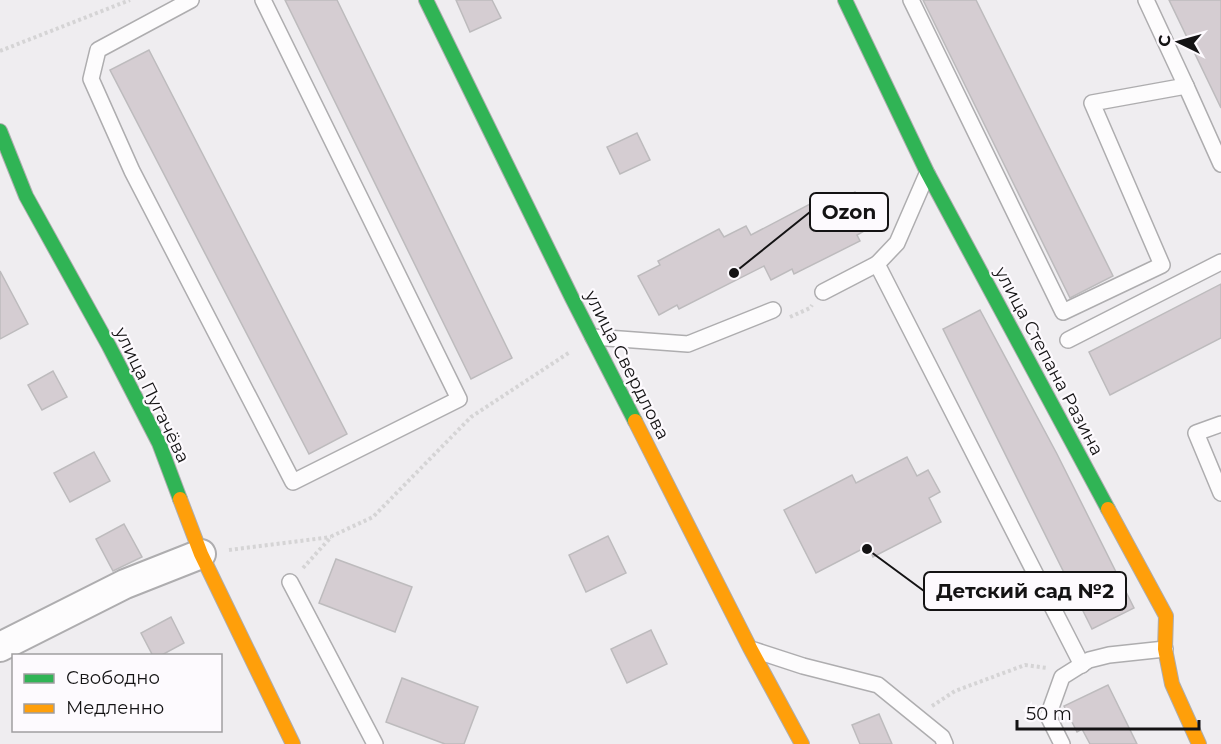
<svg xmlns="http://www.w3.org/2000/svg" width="1221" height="744" viewBox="0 0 1221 744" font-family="Montserrat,sans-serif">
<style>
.building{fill:#d5cdd2;stroke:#bdbbbd;stroke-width:1.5}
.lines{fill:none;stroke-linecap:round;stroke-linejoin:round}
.lane-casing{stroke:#aeadaf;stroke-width:18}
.street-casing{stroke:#aeadaf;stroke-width:32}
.fast-casing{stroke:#aeadaf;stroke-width:16}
.slow-casing{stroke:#aeadaf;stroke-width:16}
.path{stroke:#d5d4d5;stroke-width:4;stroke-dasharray:3 3;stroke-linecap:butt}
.lane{stroke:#fdfcfd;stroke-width:15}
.street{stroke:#fdfcfd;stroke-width:28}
.fast{stroke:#30b455;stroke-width:14}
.slow{stroke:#ff9f0a;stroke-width:14}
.labels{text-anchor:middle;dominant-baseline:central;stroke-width:4.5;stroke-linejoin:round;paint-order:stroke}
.street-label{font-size:18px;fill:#141314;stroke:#fdfafe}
.leader{fill:none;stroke:#141314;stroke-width:2}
.callout-dot{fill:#141314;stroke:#fdfafe;stroke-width:2}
.callout{fill:#fdfafe;stroke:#141314;stroke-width:2}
.callout-label{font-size:20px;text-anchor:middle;font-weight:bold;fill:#141314}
</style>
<rect width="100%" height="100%" fill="#efedf0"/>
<g class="building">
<path d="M285,0H337L512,358L471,379Z"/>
<path d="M456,0H492L501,18L470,32Z"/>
<path d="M923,0H976L1113,276L1070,298Z"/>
<path d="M1169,0H1221V108Z"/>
<path d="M149,50L347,434L309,454L110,70Z"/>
<path d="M637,133L650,160L620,174L607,147Z"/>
<path d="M855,192L873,226L857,235L860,241L794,274L792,269L771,280L764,266L679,309L677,305L659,315L638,276L660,265L658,261L719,229L724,237L746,226L751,235L831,193L836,202Z"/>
<path d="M0,271L28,324L0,339Z"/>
<path d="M1221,284V338L1110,395L1089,352Z"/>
<path d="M980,310L1057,454L1134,608L1092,629L943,329Z"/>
<path d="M53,371L67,397L42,410L28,385Z"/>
<path d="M94,452L110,481L70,502L54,473Z"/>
<path d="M907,457L917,476L928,470L940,492L929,498L941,522L873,557L868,546L816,573L784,510L852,475L856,483Z"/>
<path d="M124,524L142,557L113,571L96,539Z"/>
<path d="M608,536L626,573L586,592L569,555Z"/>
<path d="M336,559L412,587L395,632L319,603Z"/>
<path d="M171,617L184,643L160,656H153L141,633Z"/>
<path d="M651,630L667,664L627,683L611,649Z"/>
<path d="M402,678L478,707L464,744H445L386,722Z"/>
<path d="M1108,685L1137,744H1090L1082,729L1077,732L1064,706Z"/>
<path d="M879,714L892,744H860L852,725Z"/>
</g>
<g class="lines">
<defs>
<g id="lane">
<path d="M191,0L98,50L91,79L132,171L293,482L459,399L263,0"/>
<path d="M911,0L1063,312L1162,265L1092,103L1186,86L1146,0"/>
<path d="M1186,86L1221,164"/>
<path d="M927,174L897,243L877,264L1082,665"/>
<path d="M823,292L877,264"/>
<path d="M593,337L688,344L773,310"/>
<path d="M1068,340L1221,262"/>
<path d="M1221,424L1196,433L1221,493"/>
<path d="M290,582L375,744"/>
<path d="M754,650L803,666L878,685L942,737L945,744"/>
<path d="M1062,744L1048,716L1062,677L1089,660L1109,655L1165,649"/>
</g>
<path id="street" d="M0,647L125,584L201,554"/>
<g id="fast">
<path d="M426,0L572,298L635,421"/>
<path d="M845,0L927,172L1108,509"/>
<path d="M0,131L26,196L109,346L159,443L180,499"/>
</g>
<g id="slow">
<path d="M635,421L750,648L802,744"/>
<path d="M180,499L201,554L293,744"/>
<path d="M1108,509L1166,616L1165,649L1172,684L1199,744"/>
</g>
</defs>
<use href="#lane" class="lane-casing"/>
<use href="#street" class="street-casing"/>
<use href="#fast" class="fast-casing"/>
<use href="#slow" class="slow-casing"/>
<g class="path">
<path d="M0,51L130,0"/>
<path d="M790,317L810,308L812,305"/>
<path d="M229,550L331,537"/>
<path d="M303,568L332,536L373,517L471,417L570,352"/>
<path d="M932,706L955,691L1025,665L1047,668"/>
</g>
<use href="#lane" class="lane"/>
<use href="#street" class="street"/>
<use href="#fast" class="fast"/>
<use href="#slow" class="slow"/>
</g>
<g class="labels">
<g class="street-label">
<text transform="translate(1049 361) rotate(62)">улица Степана Разина</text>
<text transform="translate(627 365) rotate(63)">улица Свердлова</text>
<text transform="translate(152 395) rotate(64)">улица Пугачёва</text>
</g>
</g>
<path class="leader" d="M734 273L810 212M867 549L924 591"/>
<g class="callout-dot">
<circle cx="734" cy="273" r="6"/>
<circle cx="867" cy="549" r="6"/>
</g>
<g class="callout">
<rect x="810" y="193" width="78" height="38" rx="6"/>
<rect x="924" y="572" width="202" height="38" rx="6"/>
</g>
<g class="callout-label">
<text x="849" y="219">Ozon</text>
<text x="1025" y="598">Детский сад №2</text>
</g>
<rect x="12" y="654" width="210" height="78" fill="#fdfafe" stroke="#a09ea0" stroke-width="1.5"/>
<rect x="24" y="674" width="30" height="9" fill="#30b455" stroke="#a09ea0" stroke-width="1.5"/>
<text x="66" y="684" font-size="18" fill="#141314">Свободно</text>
<rect x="24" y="704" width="30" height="9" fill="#ff9f0a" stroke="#a09ea0" stroke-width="1.5"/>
<text x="66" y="714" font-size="18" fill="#141314">Медленно</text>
<g transform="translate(1179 42) rotate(275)" stroke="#fdfafe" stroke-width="4.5" paint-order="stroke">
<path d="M0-4.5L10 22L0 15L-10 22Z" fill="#141314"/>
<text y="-9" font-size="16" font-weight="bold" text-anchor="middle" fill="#141314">С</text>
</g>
<path d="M1017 720v9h182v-9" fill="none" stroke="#141314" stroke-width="3"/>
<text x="1026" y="720" font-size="18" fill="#141314" stroke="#fdfafe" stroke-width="4.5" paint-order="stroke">50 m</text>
</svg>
